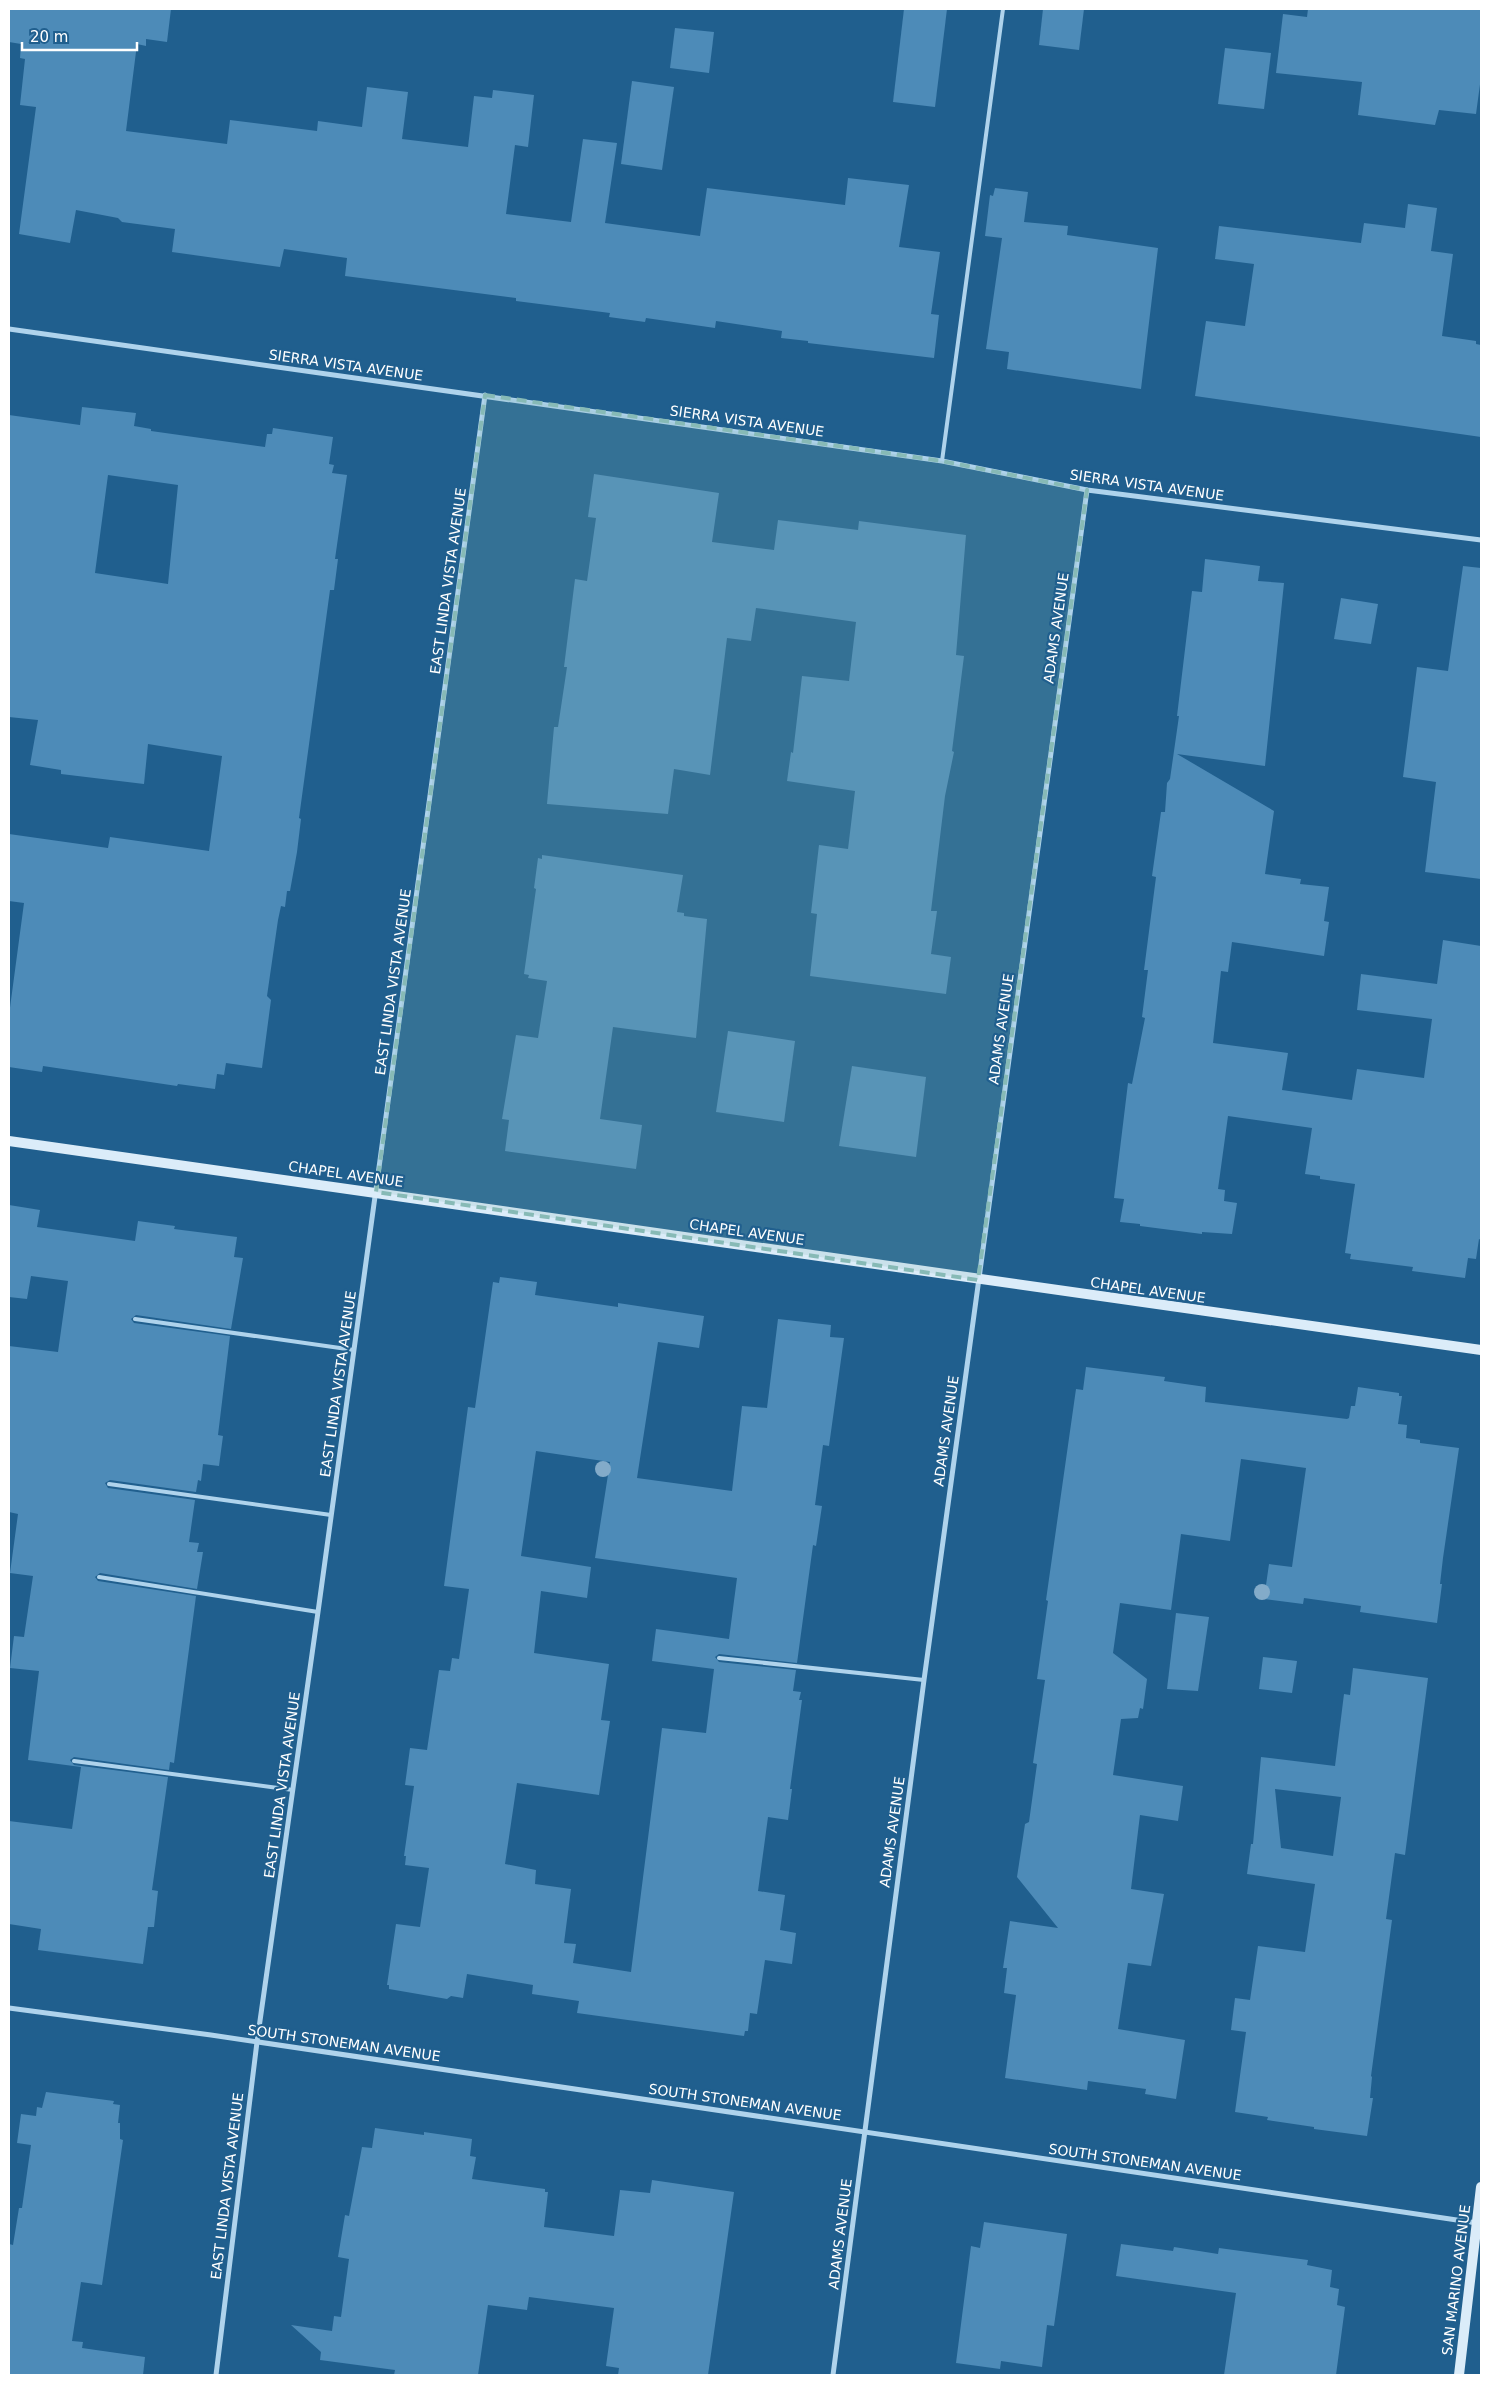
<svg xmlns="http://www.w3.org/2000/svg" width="1490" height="2384" viewBox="0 0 1490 2384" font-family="'DejaVu Sans',sans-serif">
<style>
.building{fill:#4d8bb8;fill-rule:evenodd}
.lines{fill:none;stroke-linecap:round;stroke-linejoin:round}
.lane{stroke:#afd3ec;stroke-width:4}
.street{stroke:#afd3ec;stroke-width:5}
.secondary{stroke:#dbecf9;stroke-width:10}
.tree{fill:#83abc9}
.marked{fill:#87bab6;fill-opacity:0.2;stroke:#87bab6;stroke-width:4;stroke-dasharray:10 6;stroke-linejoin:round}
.labels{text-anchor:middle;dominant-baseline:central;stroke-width:4.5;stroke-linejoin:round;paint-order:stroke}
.street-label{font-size:14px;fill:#fff;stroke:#205f8e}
</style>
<rect width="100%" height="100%" fill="#205f8e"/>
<g class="building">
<path d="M9,9H171L167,42L146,39V46L137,44L126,131L227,144L230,120L317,131L318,121L362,127L367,87L408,92L402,139L468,147L474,96L492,98L493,90L534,95L528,147L515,145L506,214L571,222L583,139L617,143L605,223L700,236L707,188L845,205L848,178L909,185L899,247L940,252L931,314L939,315L934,358L808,343V341L781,338L782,331L716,321L715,328L646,318L645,322L609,317L610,313L516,301V298L345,276L347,258L284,249L280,267L172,252L175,229L122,222L118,218L76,210L70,243L19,234L36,107L20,105L25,59L20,58L21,44L9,42Z"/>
<path d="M904,9H947L935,107L893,102Z"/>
<path d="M1043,9H1084L1079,50L1039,45Z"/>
<path d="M1308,9H1481V77L1476,114L1439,110L1435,125L1358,115L1362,82L1276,73L1283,14L1307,17Z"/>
<path d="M675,28L714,32L709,73L670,68Z"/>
<path d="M1225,48L1271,53L1264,109L1218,104Z"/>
<path d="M632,81L674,87L662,170L621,164Z"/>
<path d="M995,188L1028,192L1024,222L1068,226L1067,235L1158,248L1141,389L1007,369L1009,352L986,349L1002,238L985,236L990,195L993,196Z"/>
<path d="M1408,204L1437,208L1431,251L1453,254L1442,336L1476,341V344L1481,345V437L1195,396L1206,321L1245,326L1254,264L1215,259L1219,226L1361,243L1364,223L1405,228Z"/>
<path d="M82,407L136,413L134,426L151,429V431L265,447L267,434H272L273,428L333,437L329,464L334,465L332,473L347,475L335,559H338L334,590H330L299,818L301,819L297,852L290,891H287L285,907L281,906L278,920L267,996L271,1000L262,1068L226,1063L224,1075L217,1074L215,1089L178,1084L177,1086L43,1066L42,1072L9,1067V1015L24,903L9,901V834L108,848L110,837L209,851L222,756L148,744L144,784L61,774V770L30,765L38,720L9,717V415L80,425ZM108,475L178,485L168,584L95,573Z"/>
<path d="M594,474L719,493L712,542L774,550L778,520L858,530L859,521L966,535L956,655L964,656L952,751L954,752L945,796L931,911H937L931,954L951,957L946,994L810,976L817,914L811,913L819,845L848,849L855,791L787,781L791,752L793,753L802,676L849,681L856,622L756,608L751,641L727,638L710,775L674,769L668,814L547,804L554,727H558L567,667H564L575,579L587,581L596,518L588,517Z"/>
<path d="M1205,559L1260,566L1258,581L1284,583L1265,766L1177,754L1274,811L1265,874L1301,879L1300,884L1329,887L1324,921L1329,922L1324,956L1232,942L1228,972L1221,971L1213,1043L1288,1053L1282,1090L1352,1100L1357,1069L1424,1078L1432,1019L1357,1010L1361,974L1437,984L1443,940L1481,946V1240L1479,1239L1476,1259L1468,1258L1465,1278L1412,1271L1413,1267L1350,1259L1351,1254L1345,1253L1355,1184L1320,1179V1176L1305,1174L1312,1128L1228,1116L1218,1189L1225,1190L1224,1201L1237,1203L1232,1234L1202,1232V1234L1140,1226V1224L1120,1222L1124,1199L1114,1198L1128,1083L1132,1084L1145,1018L1142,1017L1148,970H1144L1156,877L1152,876L1161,812H1165L1167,783L1170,779L1179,716H1177L1192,591L1202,592Z"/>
<path d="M1463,566L1481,568V879L1425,872L1436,782L1403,777L1417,667L1448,671Z"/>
<path d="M1341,598L1378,604L1371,644L1334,639Z"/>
<path d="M542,855L683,875L677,912L684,913V916L707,919L696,1038L613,1027L600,1119L642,1125L636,1169L505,1151L509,1120L502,1119L516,1035L538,1038L547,981L528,978L529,975L524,974L536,889L534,888L538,858L542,859Z"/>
<path d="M728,1031L795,1041L784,1122L716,1112Z"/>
<path d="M852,1066L926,1077L916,1157L839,1146Z"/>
<path d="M9,1205L40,1210L37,1227L135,1241L138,1221L175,1226L174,1229L237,1237L234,1257L243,1258L231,1329L136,1315L131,1319L134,1323L230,1336L218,1435L223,1436L219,1466L203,1464L201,1481L198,1480L196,1492L110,1480L105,1483L108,1488L195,1500L189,1542L199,1543L197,1552H203L197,1589L100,1573L95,1577L98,1581L196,1596L174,1763L170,1762L169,1770L74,1757L70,1760L74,1765L168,1777L152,1890L158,1891L154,1927H148L143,1964L38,1950L41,1929L9,1924V1821L72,1829L81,1767L28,1760L39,1671L10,1668L14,1636L24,1637L33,1576L10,1573L18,1514L9,1512V1346L58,1352L68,1281L31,1276L27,1299L9,1297Z"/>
<path d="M500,1277L537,1282L535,1295L618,1307V1303L704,1316L699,1348L658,1342L637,1478L732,1491L742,1406L767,1408L778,1319L831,1325L830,1337L844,1338L829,1446L823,1445L815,1505L822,1506L816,1546L813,1545L797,1663L719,1654L715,1657L719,1662L796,1670L793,1691L801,1692L799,1700H802L790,1789H792L788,1820L768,1817L758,1891L785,1895L780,1930L796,1933L792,1964L765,1960L757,2014L750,2013L748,2031H745L744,2036L577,2013L579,2001L532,1994L533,1985L467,1974L463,1998L451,1996L447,1999L389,1989V1985H387L396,1924L420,1927L429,1868L405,1865L406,1856H404L414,1786L405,1785L410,1748L427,1750L439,1670L450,1671L452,1658L459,1659L469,1589L444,1586L468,1407L475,1408L493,1282L499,1283ZM536,1451L610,1462L595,1558L737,1578L729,1639L656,1629L652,1661L714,1669L706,1733L662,1728L631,1972L573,1963L576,1944L564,1943L571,1889L535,1884L536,1870L505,1864L517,1783L599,1795L610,1721L601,1720L609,1664L534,1653L541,1591L587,1598L591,1567L521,1556Z"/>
<path d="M1086,1367L1165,1377L1164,1381L1206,1387L1205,1402L1347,1419L1349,1418L1351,1406H1355L1358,1387L1399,1393V1396H1402L1398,1424L1407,1425L1406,1438L1420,1440V1443L1459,1448L1443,1558L1440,1584H1442L1437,1623L1360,1612L1361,1606L1304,1598L1303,1604L1264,1599L1269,1564L1292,1567L1306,1468L1241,1459L1230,1541L1181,1534L1171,1610L1120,1603L1113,1653L1147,1679L1143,1709L1140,1708L1138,1718L1121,1719L1113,1775L1183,1786L1178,1821L1140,1815L1131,1889L1164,1894L1151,1966L1128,1963L1118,2029L1185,2040L1176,2099L1145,2094L1146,2089L1088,2081L1087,2090L1005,2078L1016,1995L1004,1993L1007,1968H1003L1010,1921L1058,1928L1017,1877L1025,1824L1029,1822L1037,1764L1033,1763L1045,1680L1037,1679L1048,1601L1046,1600L1076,1389L1083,1390Z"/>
<path d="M1176,1613L1209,1617L1198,1691L1167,1689Z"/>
<path d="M1263,1657L1297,1661L1292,1693L1259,1689Z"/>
<path d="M1353,1668L1428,1678L1405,1855L1395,1853L1386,1919L1392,1920L1371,2076L1372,2077L1370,2098H1373L1367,2136L1314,2129V2127L1267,2120L1268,2117L1235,2112L1246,2032L1231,2030L1235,1998L1250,2000L1258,1946L1305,1952L1315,1884L1247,1874L1251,1844H1253L1261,1757L1335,1766L1344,1694L1350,1695ZM1275,1789L1341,1797L1333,1856L1281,1848Z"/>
<path d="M46,2092L114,2101L113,2104L120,2105L118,2123H120V2139L123,2140L102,2285L81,2282L72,2341L83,2342L82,2348L145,2357L143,2375H9V2244L13,2245L19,2208H22L31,2145L17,2143L21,2114L36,2116L37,2107L42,2108Z"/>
<path d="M375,2128L424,2135V2132L472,2139L470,2156L476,2157L472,2179L545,2189V2192H548L544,2227L614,2236L620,2190L650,2193L652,2180L734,2192L708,2375H618L619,2368L606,2366L614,2308L529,2297L527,2310L488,2305L478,2375H394L395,2370L320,2360L321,2352L291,2325L332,2331L334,2316L341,2317L349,2259L338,2257L345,2215L349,2216L362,2147L372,2148Z"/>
<path d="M984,2222L1067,2234L1054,2326L1047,2325L1042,2367L1001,2361L1000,2369L956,2363L971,2246L980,2248Z"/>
<path d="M1121,2244L1173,2251L1174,2247L1218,2254L1219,2248L1308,2260L1307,2265L1332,2270L1330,2287L1339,2289L1337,2305L1345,2307L1336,2375H1224L1236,2293L1116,2276Z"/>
</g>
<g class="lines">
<g class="lane">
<path d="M942,461L1003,9"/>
<path d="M135,1319L354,1350"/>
<path d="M109,1484L331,1515"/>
<path d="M99,1577L318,1612"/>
<path d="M719,1658L924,1680"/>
<path d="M74,1761L293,1790"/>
</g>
<g class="street">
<path d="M9,329L942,461L1087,490L1481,540"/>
<path d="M9,2008L211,2035L1477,2223"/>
<path d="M216,2375L257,2042L318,1612L485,395"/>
<path d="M833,2375L924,1680L1087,490"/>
</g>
<g class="secondary">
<path d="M9,1141L1481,1350"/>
<path d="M1459,2375L1481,2187"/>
</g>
</g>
<g class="tree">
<circle cx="603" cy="1469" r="8"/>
<circle cx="1262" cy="1592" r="8"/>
</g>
<path class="marked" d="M485,395L942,461L1087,490L978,1280L376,1192Z"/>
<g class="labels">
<g class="street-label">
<text transform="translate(346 365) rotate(8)">SIERRA VISTA AVENUE</text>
<text transform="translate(747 421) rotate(8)">SIERRA VISTA AVENUE</text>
<text transform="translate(1147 485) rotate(8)">SIERRA VISTA AVENUE</text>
<text transform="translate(448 581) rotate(-82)">EAST LINDA VISTA AVENUE</text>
<text transform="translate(1056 628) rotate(-82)">ADAMS AVENUE</text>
<text transform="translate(393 982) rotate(-82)">EAST LINDA VISTA AVENUE</text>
<text transform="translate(1001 1029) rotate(-82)">ADAMS AVENUE</text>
<text transform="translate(346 1174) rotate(8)">CHAPEL AVENUE</text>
<text transform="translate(747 1232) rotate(8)">CHAPEL AVENUE</text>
<text transform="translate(1148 1290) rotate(8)">CHAPEL AVENUE</text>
<text transform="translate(338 1384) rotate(-82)">EAST LINDA VISTA AVENUE</text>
<text transform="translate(946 1431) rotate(-82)">ADAMS AVENUE</text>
<text transform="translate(282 1785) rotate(-82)">EAST LINDA VISTA AVENUE</text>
<text transform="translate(892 1832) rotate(-82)">ADAMS AVENUE</text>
<text transform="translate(344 2043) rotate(8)">SOUTH STONEMAN AVENUE</text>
<text transform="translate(745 2102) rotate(8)">SOUTH STONEMAN AVENUE</text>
<text transform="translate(1145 2162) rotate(8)">SOUTH STONEMAN AVENUE</text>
<text transform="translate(227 2186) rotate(-83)">EAST LINDA VISTA AVENUE</text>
<text transform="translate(840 2234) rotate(-83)">ADAMS AVENUE</text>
<text transform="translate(1456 2280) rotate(-83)">SAN MARINO AVENUE</text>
</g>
</g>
<rect width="1490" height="2384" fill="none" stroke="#ffffff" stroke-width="20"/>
<path d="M22 42v8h115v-8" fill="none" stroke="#ffffff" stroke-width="2.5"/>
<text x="30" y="42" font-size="15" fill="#ffffff" stroke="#205f8e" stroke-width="4" paint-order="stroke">20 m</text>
</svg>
